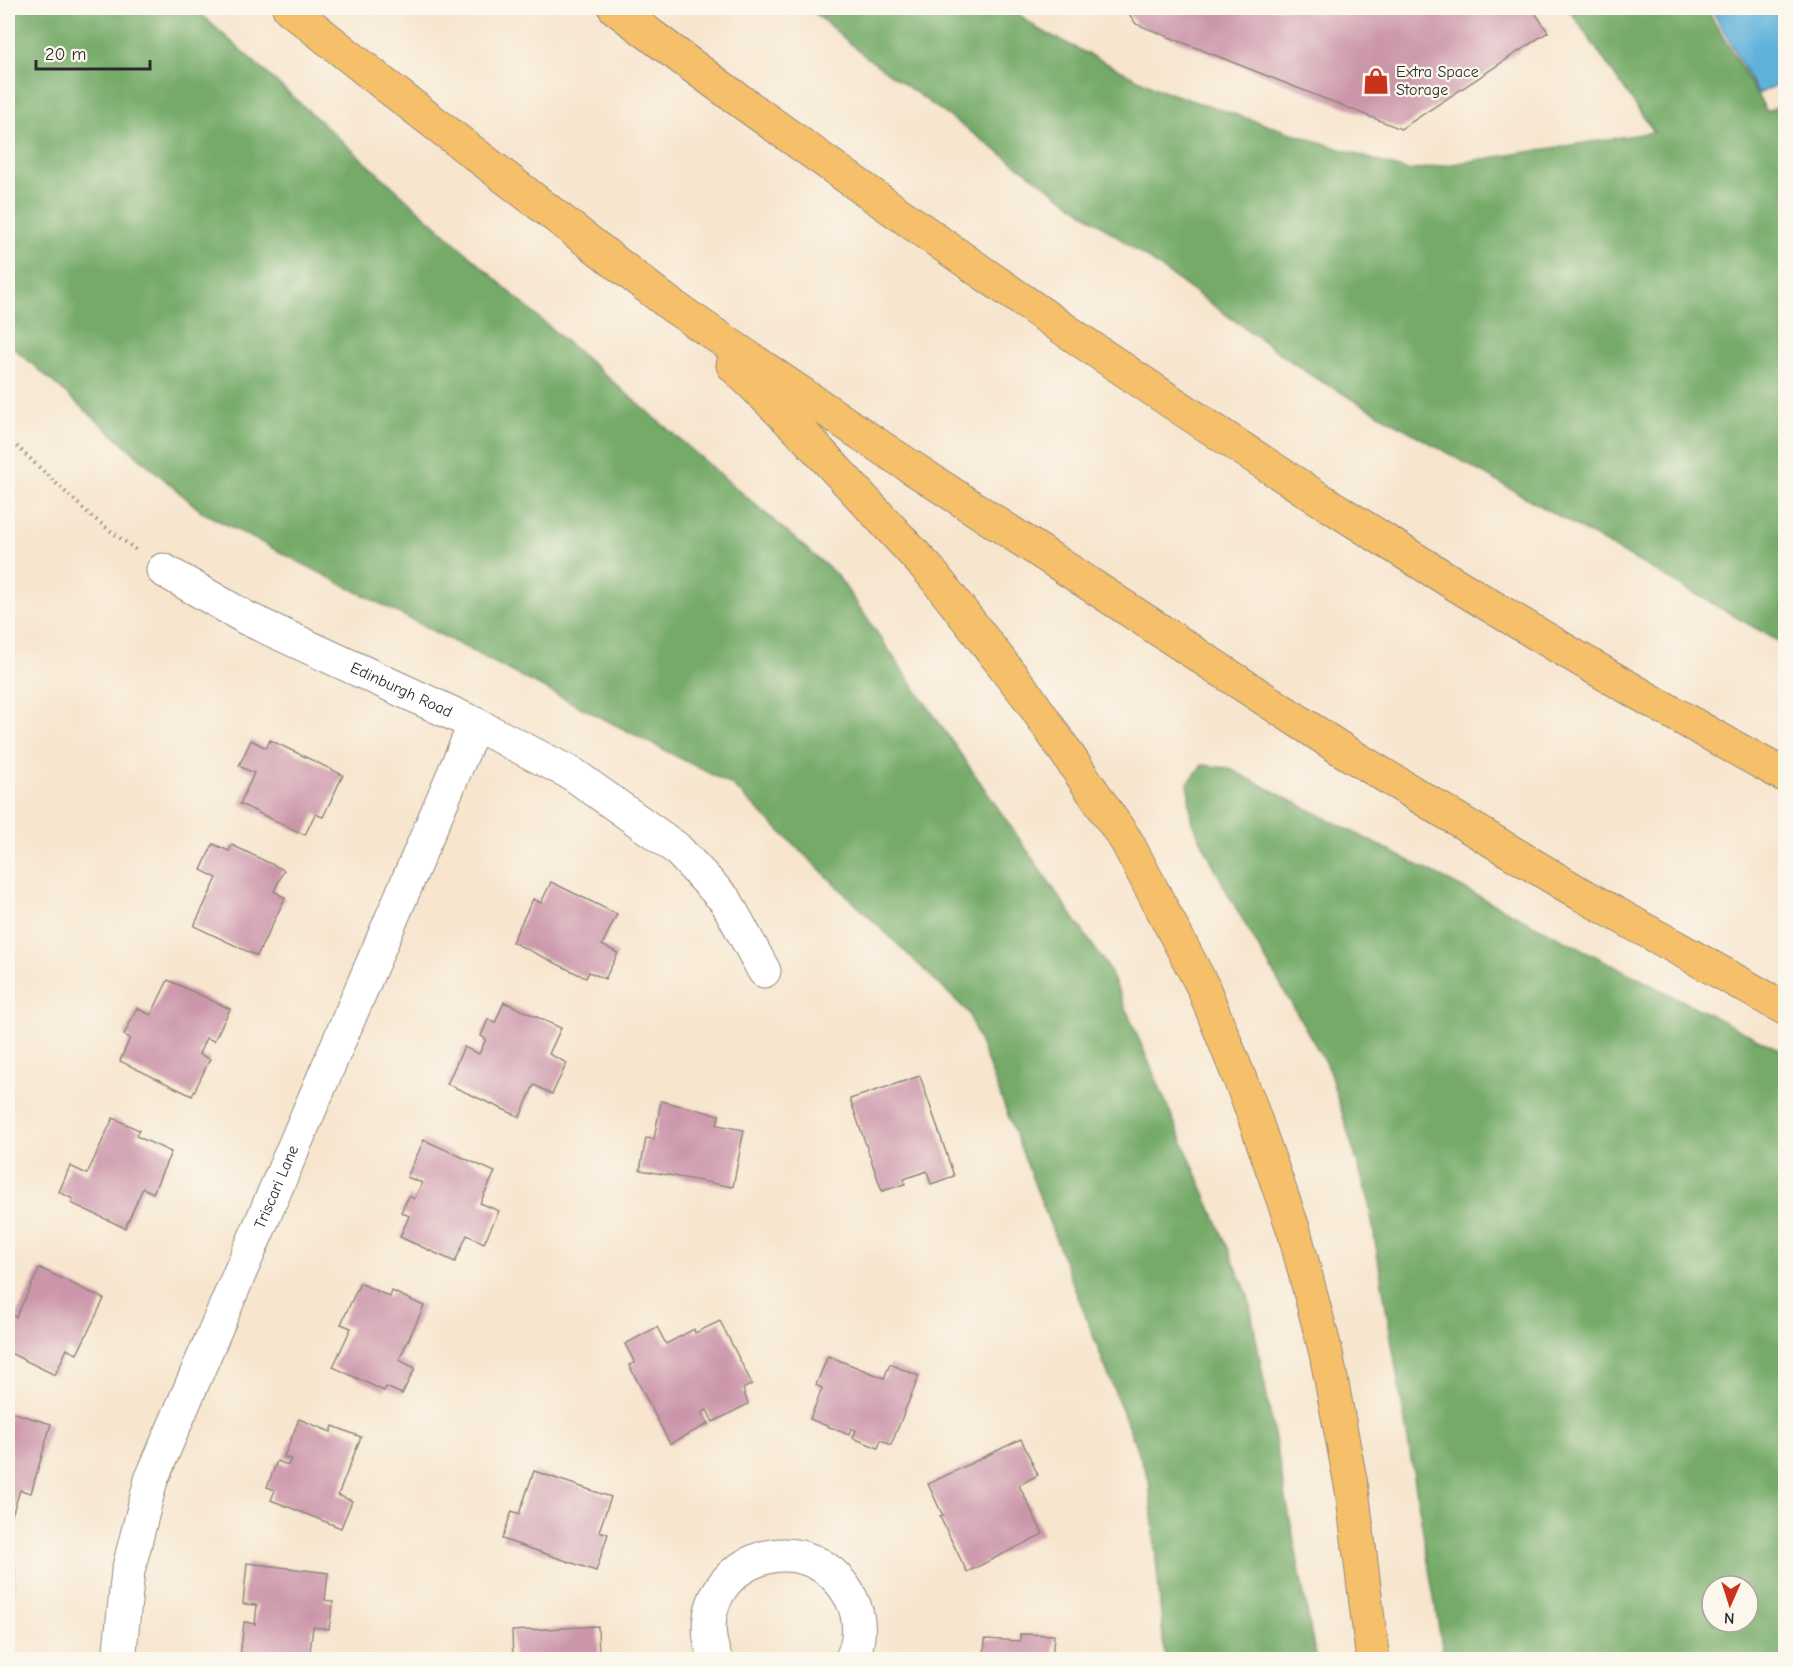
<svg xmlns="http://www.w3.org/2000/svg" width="1793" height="1667" viewBox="0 0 1793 1667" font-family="'Comic Neue',sans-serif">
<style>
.forest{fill:#74aa68;stroke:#506a4a;stroke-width:1.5;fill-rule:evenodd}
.water{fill:#60b2db;stroke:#466e83;stroke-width:1.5}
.building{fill:#cc96aa}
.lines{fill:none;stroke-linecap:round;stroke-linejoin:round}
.minor-casing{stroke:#91887c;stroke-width:35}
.motorway-casing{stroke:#91887c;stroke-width:35}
.path{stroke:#91887c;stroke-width:4;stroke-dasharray:1.5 4.5;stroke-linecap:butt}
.minor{stroke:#fff;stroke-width:33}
.motorway{stroke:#f6c06b;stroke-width:33}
.labels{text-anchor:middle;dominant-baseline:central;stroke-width:4.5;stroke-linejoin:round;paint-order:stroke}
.poi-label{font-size:16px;fill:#2b2b2b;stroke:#fbf7ec;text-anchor:start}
.street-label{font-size:16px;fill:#2b2b2b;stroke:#fbf7ec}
</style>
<rect width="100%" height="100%" fill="#fbf7ec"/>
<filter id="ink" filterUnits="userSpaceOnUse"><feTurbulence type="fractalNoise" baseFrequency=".0167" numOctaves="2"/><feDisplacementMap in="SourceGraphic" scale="12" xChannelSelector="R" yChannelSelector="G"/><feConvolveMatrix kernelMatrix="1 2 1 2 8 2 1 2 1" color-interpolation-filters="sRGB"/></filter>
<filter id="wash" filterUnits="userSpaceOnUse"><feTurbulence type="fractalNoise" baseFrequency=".008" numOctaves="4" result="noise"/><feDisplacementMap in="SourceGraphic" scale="24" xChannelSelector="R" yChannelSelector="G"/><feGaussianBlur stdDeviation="1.35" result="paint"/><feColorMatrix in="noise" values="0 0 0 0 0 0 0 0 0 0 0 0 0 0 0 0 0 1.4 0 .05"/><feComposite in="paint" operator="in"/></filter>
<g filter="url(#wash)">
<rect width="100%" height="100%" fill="#f7e5ce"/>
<g class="forest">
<path d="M8,8H194L540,319L837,575L1109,969L1248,1295L1316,1659H1165L1149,1480L968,1012L732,785L202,512L8,343Z"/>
<path d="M809,8H1011L1038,29L1160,90L1408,171L1654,132L1568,8H1706L1767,112L1785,103V645L1312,376L866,57Z"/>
<path d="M1202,765L1228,768L1785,1053V1659H1444L1368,1198L1328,1067L1229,896L1191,820L1188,783ZM1712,1586H1748V1622H1712Z"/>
</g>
<path class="water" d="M1711,8H1785V81L1758,94Z"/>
<g id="blocks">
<g class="building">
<path d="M1125,8H1532L1548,32L1401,129L1136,24Z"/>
<path d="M251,740L266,748L270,740L343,775L323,817L315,814L305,835L240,804L254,773L239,766Z"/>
<path d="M213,844L229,851L232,845L284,870L274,891L285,898L257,956L194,926L217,878L201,870Z"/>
<path d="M551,882L617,914L602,945L618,953L605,979L589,972L586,978L512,942L533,899L541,903Z"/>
<path d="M168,980L230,1009L214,1041L206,1038L199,1054L210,1059L192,1096L120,1061L130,1038L124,1035L137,1008L151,1015Z"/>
<path d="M504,1002L561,1028L549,1054L567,1063L552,1094L534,1085L520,1117L447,1084L464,1047L479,1054L486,1039L481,1036L488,1019L495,1023Z"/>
<path d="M920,1076L954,1176L931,1184L927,1171L904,1179L905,1184L882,1191L850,1099Z"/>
<path d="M661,1101L719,1115L717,1125L744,1130L733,1187L640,1170L646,1138L654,1139Z"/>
<path d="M113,1118L139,1130L136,1136L171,1152L153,1193L143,1188L125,1228L71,1203L73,1199L59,1192L70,1166L87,1174Z"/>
<path d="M424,1140L495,1172L480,1203L499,1211L484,1243L467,1235L455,1262L400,1237L409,1216L401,1212L409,1196L414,1199L422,1183L407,1177Z"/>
<path d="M40,1268L104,1299L77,1354L67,1349L55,1375L8,1352V1313L16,1317Z"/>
<path d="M360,1283L390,1297L392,1291L424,1306L399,1360L415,1368L402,1394L386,1387L384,1391L333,1367L351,1328L341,1324Z"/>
<path d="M720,1321L752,1384L743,1389L748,1404L713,1422L707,1410L702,1413L708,1424L670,1444L629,1365L635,1363L625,1344L657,1327L666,1344L694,1329L695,1333Z"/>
<path d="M828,1356L884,1378L890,1364L919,1376L891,1445L881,1440L878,1448L853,1438L856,1430L851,1428L849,1435L810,1419L822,1388L816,1385Z"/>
<path d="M8,1411L51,1424L31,1493L20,1490L12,1515L8,1514Z"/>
<path d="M299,1419L331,1432L333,1426L361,1437L338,1495L352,1501L341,1528L271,1500L275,1490L267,1487L277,1461L288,1465L291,1459L284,1457Z"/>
<path d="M1021,1439L1038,1475L1019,1485L1043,1534L967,1572L940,1517L943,1516L928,1484Z"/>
<path d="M534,1471L611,1497L599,1531L608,1534L596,1571L502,1539L512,1511L519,1514Z"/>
<path d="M247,1563L328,1573L325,1600L333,1602L329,1629L313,1627L309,1660L240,1657L244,1622L255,1624L257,1605L243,1604Z"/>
<path d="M8,1567L15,1568L12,1608H8Z"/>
<path d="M598,1626L599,1660H513L512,1631Z"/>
<path d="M1020,1634L1054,1635L1052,1660H984L985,1639L1020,1641Z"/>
</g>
</g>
</g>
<g filter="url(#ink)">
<use href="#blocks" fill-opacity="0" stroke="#91887c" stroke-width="1.5"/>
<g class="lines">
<defs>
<g id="minor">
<path id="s1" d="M163,570L248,619L475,724L574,775L676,848L726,901L764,971"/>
<path id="s2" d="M119,1660L128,1571L151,1480L475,724"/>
<path d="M716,1660C679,1569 804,1511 851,1598C861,1617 861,1641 851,1660"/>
</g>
<g id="motorway">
<path d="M289,8L384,84L671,305L882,448L1344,751L1579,893L1786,1009"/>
<path d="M615,8C717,86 823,160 929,235C1205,430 1488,614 1786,776"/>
<path d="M733,365L805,436L930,571L1029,698L1127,842L1203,987L1249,1102L1294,1231L1326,1353L1352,1490L1373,1660"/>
</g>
</defs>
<use href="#minor" class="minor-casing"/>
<use href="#motorway" class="motorway-casing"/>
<path class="path" d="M8,438L91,516L136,550"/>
<use href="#minor" class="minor"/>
<use href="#motorway" class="motorway"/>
</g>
</g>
<defs>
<symbol id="shop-bare" viewBox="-9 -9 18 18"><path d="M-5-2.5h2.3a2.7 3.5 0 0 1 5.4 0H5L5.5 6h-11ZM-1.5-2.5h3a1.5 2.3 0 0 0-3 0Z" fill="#c8321e" stroke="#fbf7ec" stroke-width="2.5" paint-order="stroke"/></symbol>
</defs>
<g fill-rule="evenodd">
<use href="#shop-bare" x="1357" y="62" width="38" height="38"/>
</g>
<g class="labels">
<g class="poi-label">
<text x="1396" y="72">Extra Space<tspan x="1396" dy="18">Storage</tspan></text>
</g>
<g class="street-label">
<text stroke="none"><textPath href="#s1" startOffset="267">Edinburgh Road</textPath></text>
<text stroke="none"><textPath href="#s2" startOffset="502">Triscari Lane</textPath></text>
</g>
</g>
<rect width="1793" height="1667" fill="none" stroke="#fbf7ec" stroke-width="30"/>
<g transform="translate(1730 1604) rotate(183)"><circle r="28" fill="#fbf7ec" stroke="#a8a59f" stroke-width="1.5"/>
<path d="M0-4.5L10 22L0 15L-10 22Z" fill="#c8321e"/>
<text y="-9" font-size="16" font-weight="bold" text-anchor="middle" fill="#2b2b2b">N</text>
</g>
<path d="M36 60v9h114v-9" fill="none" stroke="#2b2b2b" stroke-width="3"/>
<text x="45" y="60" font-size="18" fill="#2b2b2b" stroke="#fbf7ec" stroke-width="4.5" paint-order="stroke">20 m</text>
</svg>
